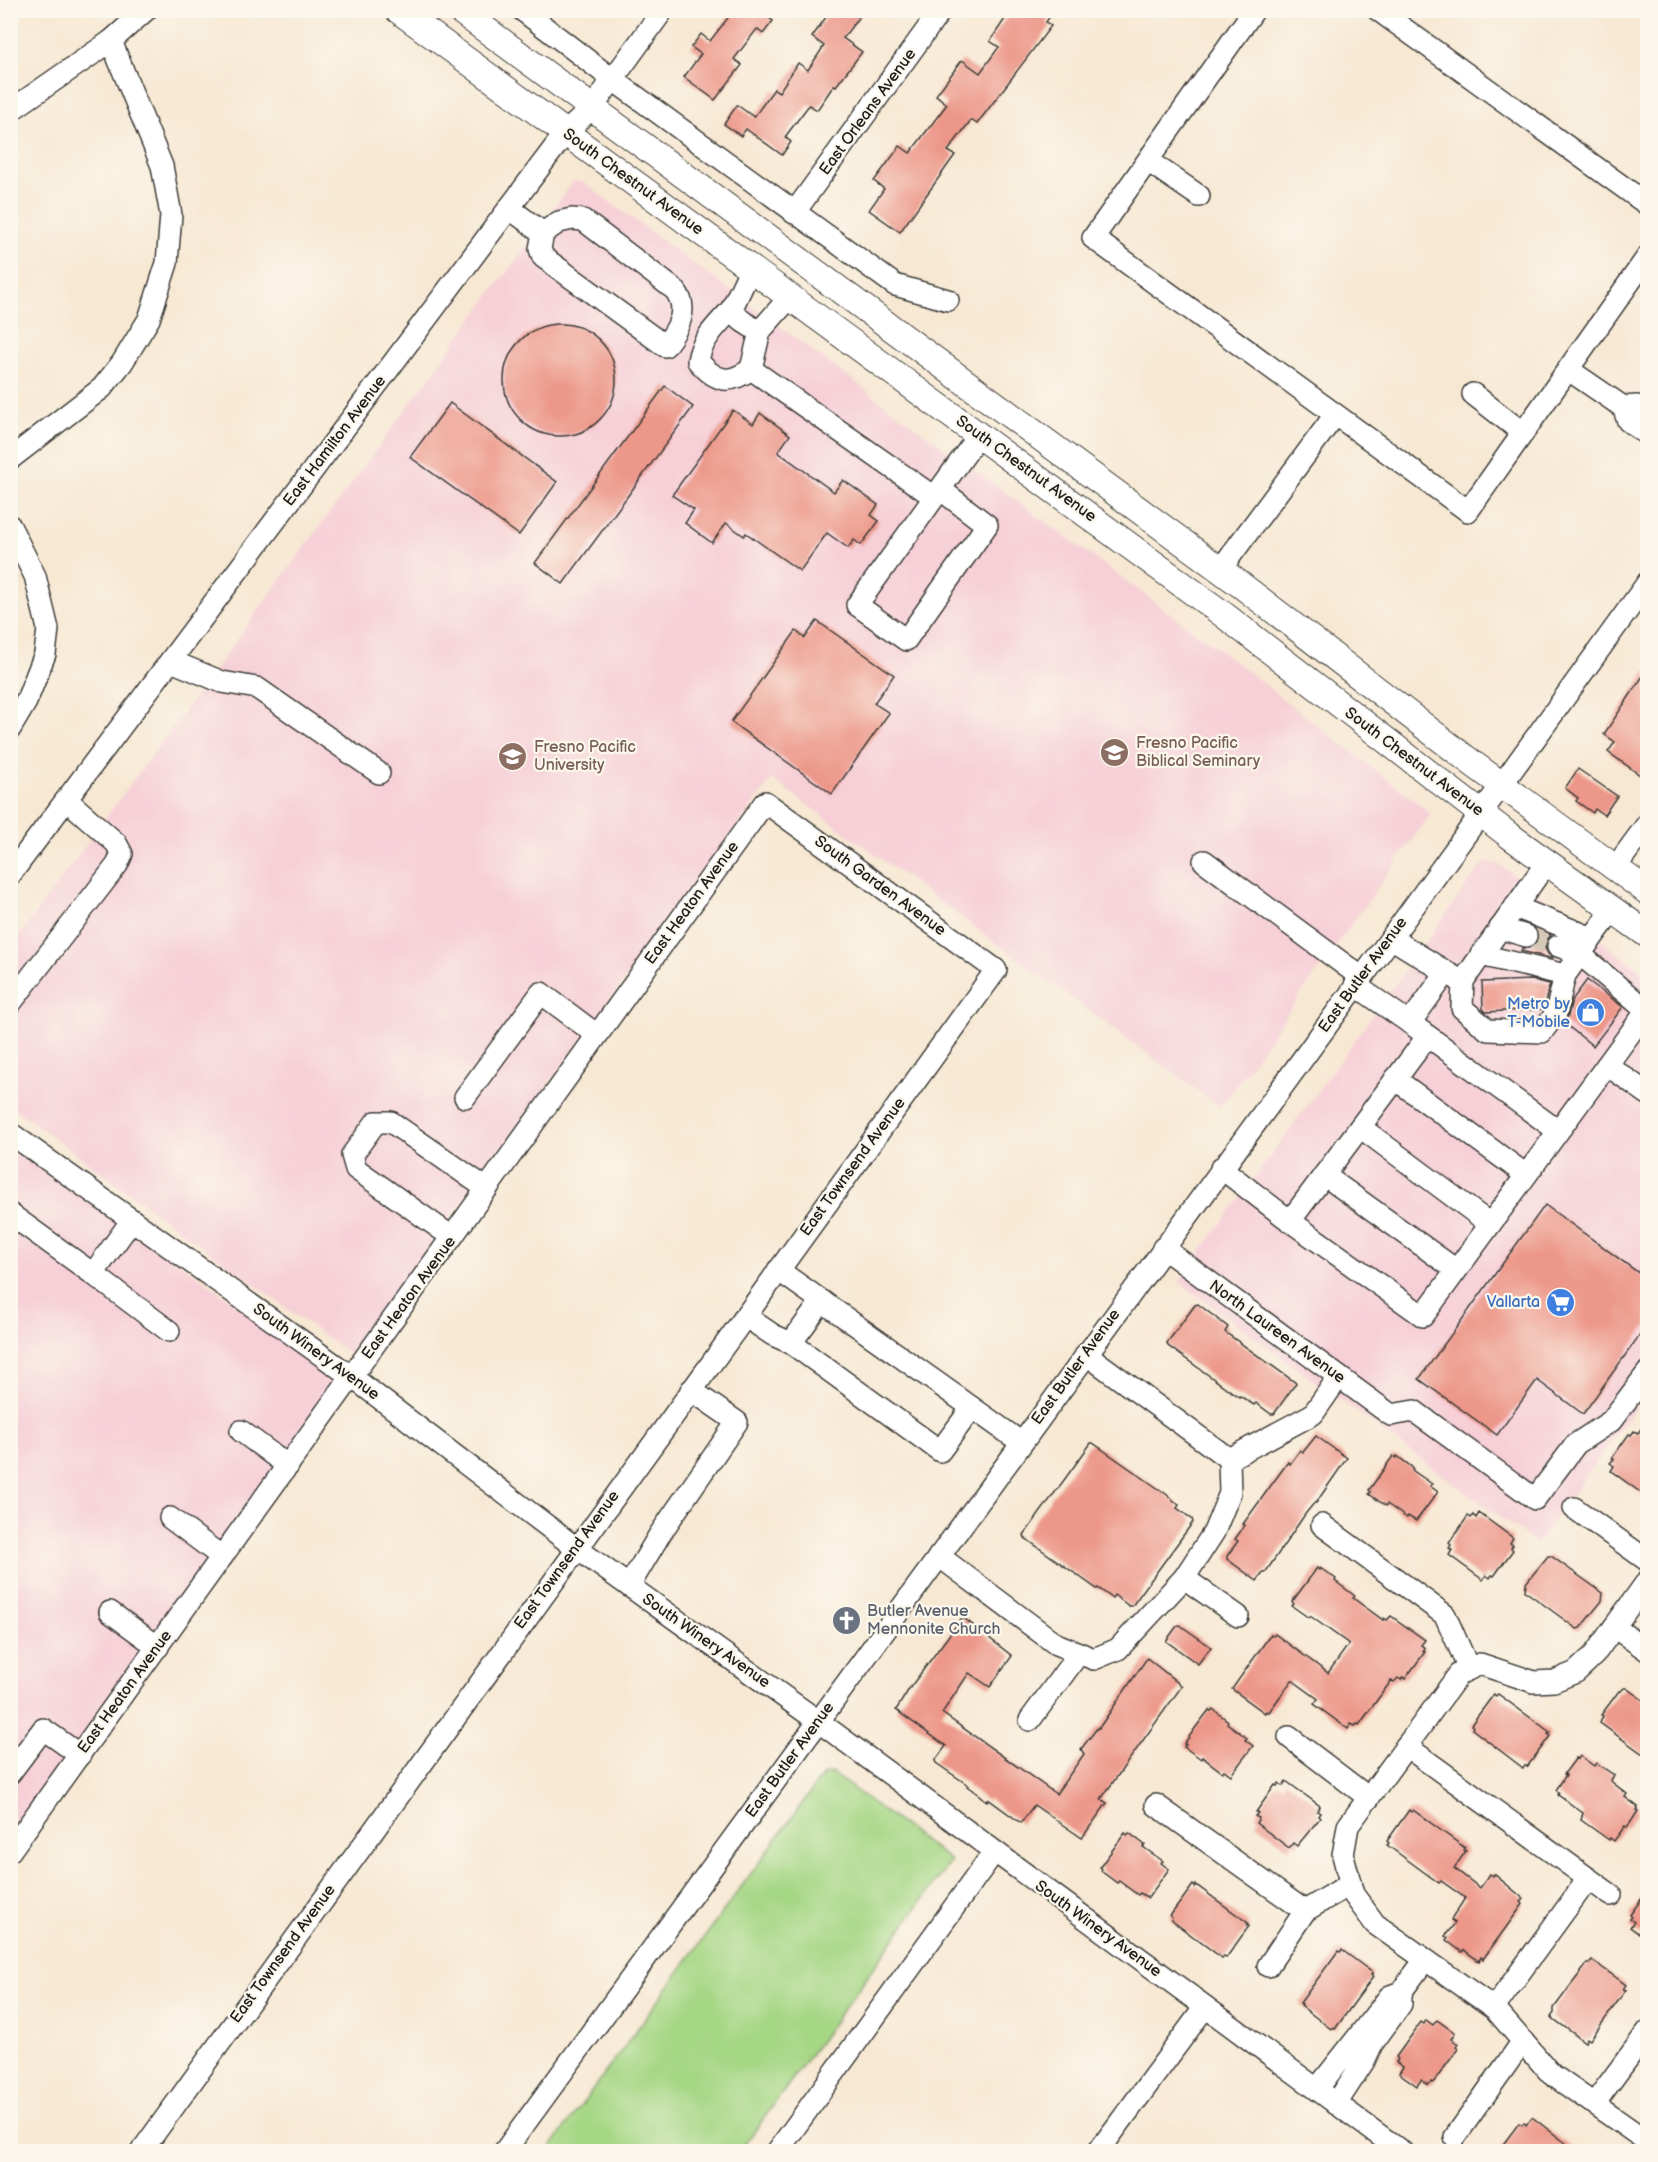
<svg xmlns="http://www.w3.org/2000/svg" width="1658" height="2162" viewBox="0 0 1658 2162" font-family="'Balsamiq Sans',sans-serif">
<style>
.built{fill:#f6cfd7}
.green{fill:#a6d785;stroke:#617a50;stroke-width:1.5}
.building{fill:#ec9789}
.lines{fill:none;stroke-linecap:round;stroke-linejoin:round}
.minor-tunnel{stroke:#d6c9b8;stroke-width:21;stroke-dasharray:21 10;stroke-linecap:butt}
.minor-casing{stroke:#3d3b37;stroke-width:24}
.major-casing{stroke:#3d3b37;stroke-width:28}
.minor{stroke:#fff;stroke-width:21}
.major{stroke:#fff;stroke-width:26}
.labels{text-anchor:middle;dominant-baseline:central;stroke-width:4.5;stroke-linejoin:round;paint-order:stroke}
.street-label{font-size:16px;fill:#1c1c1c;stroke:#fbf7ec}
.education-label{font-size:16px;fill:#785e54;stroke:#fbf7ec;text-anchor:start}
.shop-label{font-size:16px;fill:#366cbe;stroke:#fbf7ec;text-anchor:end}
.worship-label{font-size:16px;fill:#5b616d;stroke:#fbf7ec;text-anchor:start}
</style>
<rect width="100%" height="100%" fill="#fbf7ec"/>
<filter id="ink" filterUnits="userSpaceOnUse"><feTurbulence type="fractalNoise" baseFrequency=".0167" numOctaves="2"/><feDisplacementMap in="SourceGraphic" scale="12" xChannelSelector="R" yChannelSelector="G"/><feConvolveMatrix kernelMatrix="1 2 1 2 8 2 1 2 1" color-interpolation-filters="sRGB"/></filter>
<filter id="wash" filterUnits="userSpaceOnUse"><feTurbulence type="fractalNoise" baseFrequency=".008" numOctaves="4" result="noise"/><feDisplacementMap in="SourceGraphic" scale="24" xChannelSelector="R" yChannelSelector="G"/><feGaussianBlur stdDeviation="1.35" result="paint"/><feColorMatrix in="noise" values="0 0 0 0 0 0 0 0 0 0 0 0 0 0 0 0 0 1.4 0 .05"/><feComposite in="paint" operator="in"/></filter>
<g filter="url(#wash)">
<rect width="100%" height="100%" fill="#f7e8d3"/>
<g class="built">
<path d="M581,181L1220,650L1427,810L1430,815L1220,1107L772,779L352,1353L349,1354L11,1106V947L573,182Z"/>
<path d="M1489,862L1499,864L1647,975V1391L1537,1544L1179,1282L1481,866Z"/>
<path d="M11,1139L348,1386L11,1841Z"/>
</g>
<path class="green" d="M832,1773L951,1861L740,2151H548L823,1775Z"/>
<g id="blocks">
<g class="building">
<path d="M734,10H758L773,21L763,34L757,29L734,59L742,65L715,100L684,77L701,54L691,47L701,34L710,41Z"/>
<path d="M831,10H864L843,38L862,52L836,86L834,85L817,110L809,105L785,137L791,142L782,155L746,129L741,136L724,124L737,105L754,117L774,89L779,92L798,63L808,70L824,46L812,37Z"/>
<path d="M1011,10H1054L1046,22L1051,26L977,124L971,120L948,151L955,155L900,232L869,210L884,189L874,181L900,146L910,153L947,104L936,95L962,60L980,73L999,47L990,41Z"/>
<circle cx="560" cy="380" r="56"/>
<path d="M665,386L693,407L563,584L535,563Z"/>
<path d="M450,403L557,482L519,535L410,457Z"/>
<path d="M733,410L753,424L760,413L790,435L778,452L834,492L843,480L878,505L871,515L879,521L861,545L854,540L848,548L827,533L800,571L746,533L744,536L726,523L712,543L685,523L694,510L672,495Z"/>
<path d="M817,621L894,675L874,703L889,713L832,794L731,722L796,631L805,638Z"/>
<path d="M1647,670V780L1608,752L1615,742L1604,734Z"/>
<path d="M1578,769L1617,796L1604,815L1595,809L1593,813L1576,801L1578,798L1565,788Z"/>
<path d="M1537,929L1551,935L1546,941L1545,948L1548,954L1554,959L1521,951L1522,948H1529L1535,945L1538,939Z"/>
<path d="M1531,980L1550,984L1543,1009L1486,1012L1483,1009L1482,982Z"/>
<path d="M1587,980L1623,1007L1593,1046L1564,1023L1568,1016L1572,1000Z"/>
<path d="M1545,1205L1647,1279V1325L1583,1414L1537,1380L1497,1435L1419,1379Z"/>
<path d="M1198,1304L1228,1327L1225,1332L1296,1383L1274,1414H1271L1256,1403L1254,1405L1240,1396L1239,1397L1168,1346L1167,1343L1195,1305Z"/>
<path d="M1647,1420V1497L1611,1471L1614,1466L1610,1463L1614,1459L1612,1458L1629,1434L1631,1435L1634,1431L1638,1433Z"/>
<path d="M1316,1436L1347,1458L1316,1503L1315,1502L1306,1513L1265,1573L1264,1572L1257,1581L1227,1559V1556L1238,1541L1235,1539L1245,1525L1243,1524L1288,1462L1290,1464L1300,1450L1303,1452Z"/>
<path d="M1091,1443H1093L1166,1494L1179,1505L1177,1508L1192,1519L1193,1522L1132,1606H1129L1114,1595L1112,1598L1098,1588L1097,1589L1025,1538L1024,1535Z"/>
<path d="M1393,1456L1396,1458L1397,1456L1413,1468L1412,1470L1432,1484L1430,1486L1438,1492L1416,1521L1408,1516L1407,1518L1387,1504L1386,1506L1369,1494L1371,1492L1369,1490Z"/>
<path d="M1479,1513L1513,1538L1510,1543L1513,1545L1511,1548L1513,1550L1494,1576L1492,1575L1490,1578L1486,1575L1483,1580L1449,1555L1452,1550L1449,1548L1451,1545L1449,1543L1468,1516L1471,1518L1473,1515L1476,1518Z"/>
<path d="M1548,1556H1551L1603,1593L1602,1601L1580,1628L1577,1629L1525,1591L1526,1583Z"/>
<path d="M1317,1568L1319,1570L1320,1568L1336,1579L1335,1581L1355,1596L1353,1598L1383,1620L1384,1618L1387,1620L1391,1616L1425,1640L1421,1645L1425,1648L1423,1651L1425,1652L1405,1679L1403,1677L1401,1680L1398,1678L1394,1682L1391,1681L1359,1725L1357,1724L1355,1726L1351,1724L1348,1729L1314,1704L1318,1699L1292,1680L1269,1712L1266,1711L1265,1713L1232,1689L1271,1634L1273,1636L1275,1634L1328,1673L1349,1644L1310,1616L1309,1618L1292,1606L1294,1604L1292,1602Z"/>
<path d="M961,1619H965L1012,1656L990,1687L969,1673L942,1713L1056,1794L1084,1754L1081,1749L1098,1727L1099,1728L1147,1658L1182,1686L1101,1799L1107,1803L1082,1838L1034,1805L1021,1823L988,1799L987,1801L967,1786L968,1785L936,1763L935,1761L946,1746L896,1710L909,1689Z"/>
<path d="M1180,1625L1211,1647L1198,1664L1166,1641L1177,1626Z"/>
<path d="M1624,1688H1626L1647,1703V1757L1600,1723L1603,1716L1601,1715L1619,1691L1620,1692Z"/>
<path d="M1494,1694L1496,1696L1498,1694L1550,1732L1548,1734L1550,1736L1527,1767L1525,1765L1523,1768L1472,1729L1473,1727L1471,1725Z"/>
<path d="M1213,1709L1228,1721L1227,1723L1247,1738L1245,1740L1253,1746L1231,1775L1224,1770L1222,1772L1202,1757L1201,1759L1184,1747L1186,1745L1184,1744L1196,1727L1209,1710L1211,1711Z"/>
<path d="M1580,1756L1594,1766L1596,1763L1614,1775L1611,1780L1612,1782L1627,1794L1625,1797L1638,1807L1636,1810L1638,1811L1627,1828L1625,1826L1614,1841L1610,1838L1609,1840L1581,1820L1583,1813L1558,1795L1559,1793L1556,1790L1566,1775L1564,1774L1576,1758L1578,1759Z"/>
<path d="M1286,1781L1320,1806L1317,1811L1320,1813L1318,1816L1320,1818L1297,1846L1293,1843L1289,1848L1256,1823L1259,1818L1255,1816L1258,1813L1256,1812L1275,1785L1277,1786L1279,1783L1283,1786Z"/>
<path d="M1409,1810L1411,1812L1413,1810L1465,1848L1464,1850L1466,1851L1454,1868L1480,1888L1490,1874L1493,1876L1494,1874L1524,1899L1521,1902L1523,1904L1483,1959L1481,1957L1479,1961L1464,1950L1462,1952L1446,1940L1448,1938L1445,1936L1455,1923L1451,1920L1465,1898L1441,1881L1439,1883L1387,1845L1389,1843L1387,1841Z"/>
<path d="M1125,1833L1127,1835L1129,1833L1145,1845L1143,1847L1163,1861L1161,1863L1169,1869L1148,1898L1140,1893L1138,1895L1119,1881L1117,1883L1101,1871L1102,1869L1100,1867Z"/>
<path d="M1193,1885L1195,1887L1196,1885L1248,1923L1247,1925L1249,1926L1226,1958L1224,1956L1222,1958L1171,1920L1172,1918L1170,1916Z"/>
<path d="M1647,1891V1940L1630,1927L1634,1922L1630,1919L1632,1917L1630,1915Z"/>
<path d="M1342,1950L1373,1973L1371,1975L1373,1977L1335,2029L1333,2027L1331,2029L1301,2006L1302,2004L1300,2003L1338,1951L1340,1952Z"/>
<path d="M1592,1960L1626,1985L1623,1989L1626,1990L1590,2040L1587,2038L1585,2042L1551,2017L1554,2013V2008L1571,1985L1588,1963L1590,1964Z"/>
<path d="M1426,2020L1433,2025L1437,2020L1455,2033L1451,2039L1458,2044L1456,2047L1458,2049L1433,2083L1431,2082L1428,2085L1421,2080L1417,2086L1399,2073L1403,2067L1396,2062L1398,2059L1396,2057L1421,2022L1424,2024Z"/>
<path d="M1532,2117L1576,2151H1498L1519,2123L1522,2125L1524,2122L1526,2125Z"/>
</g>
</g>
</g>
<g filter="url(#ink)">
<use href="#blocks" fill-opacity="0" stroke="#3d3b37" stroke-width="1.5"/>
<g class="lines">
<path class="minor-tunnel" d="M1526,936L1558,946"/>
<defs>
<g id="minor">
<path d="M522,10L612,79L895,285L948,300"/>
<path d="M1254,10L1093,238L1468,511L1648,256"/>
<path d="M1378,10L1648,205"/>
<path d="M10,111L111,41L146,10"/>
<path d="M1148,161L1199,196"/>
<path d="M509,208L543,233"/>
<path d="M794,213L941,10"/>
<path d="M572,219L583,220L675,290C690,309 678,329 665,346L543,257L540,249L543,233L559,222Z"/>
<path d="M751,268L731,310C739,320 748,326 760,331L790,297"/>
<path d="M731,310C717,325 701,340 698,361C716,382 729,385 751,369L760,331"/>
<path d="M751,369L934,497"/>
<path d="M1569,370L1623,407"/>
<path d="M1473,394L1523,433"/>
<path d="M1648,414L1637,406L1623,407L1628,421L1648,435"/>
<path d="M10,459L102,388L122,363L149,319L167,263L171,215L162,166L111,41"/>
<path d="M940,489L987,525L906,640L857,605L979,435"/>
<path d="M10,526L35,576L48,629L45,654L26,702L10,729"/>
<path d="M1220,570L1335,415"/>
<path d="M171,661L222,682L257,688L379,773"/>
<path d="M1204,861L1361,977"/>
<path d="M1547,862L1463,981L1462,1008L1488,1030L1542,1032L1556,1013L1565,975L1580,954L1558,946"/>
<path d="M1615,868L1648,823"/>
<path d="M10,875L566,132L592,108L663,10"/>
<path d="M1515,907L1592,938"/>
<path d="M1613,910L1580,954L1648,1012"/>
<path d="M1500,928L1526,936"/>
<path d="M1391,938L1459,980"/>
<path d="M1481,955L1565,975"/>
<path d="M1355,985L1410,1023L1446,973"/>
<path d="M10,1004L117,865L122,854L116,843L67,800"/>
<path d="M1410,1023L1558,1131"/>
<path d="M1607,1065L1648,1094"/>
<path d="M1395,1079L1526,1175"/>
<path d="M465,1097L541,993L597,1035"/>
<path d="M1360,1127L1490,1224"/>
<path d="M10,1133L352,1377L576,1548L818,1721L1402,2152"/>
<path d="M1221,1168L1290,1221L1423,1316L1648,1009"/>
<path d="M1324,1175L1456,1270"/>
<path d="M10,1214L93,1274L132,1220"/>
<path d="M1290,1221L1427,1037"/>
<path d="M452,1237L356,1169L352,1155L376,1122H391L487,1189"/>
<path d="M1163,1248L1391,1415L1414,1411L1535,1499L1576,1444L1611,1421L1648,1372"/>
<path d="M778,1270L1022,1443"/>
<path d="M93,1274L169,1331"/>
<path d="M745,1316L773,1335L791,1343L940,1451L972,1408"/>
<path d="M791,1343L822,1301"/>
<path d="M1086,1354L1229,1459L1313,1414L1338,1378"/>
<path d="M241,1431L288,1466"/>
<path d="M1574,1508L1648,1561"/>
<path d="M170,1518L222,1557"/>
<path d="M1322,1525L1445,1615L1469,1669"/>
<path d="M939,1556L1056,1644L1094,1659L1118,1649L1184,1578L1214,1532L1230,1493L1229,1459"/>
<path d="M1184,1578L1238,1616"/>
<path d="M1648,1580L1594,1655L1576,1672L1554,1681L1534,1682L1480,1664L1459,1674L1348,1826L1343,1855L1353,1894L1375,1924L1494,2008L1551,2074L1648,2142"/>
<path d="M629,1586L660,1534L737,1422L691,1390"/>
<path d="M110,1612L158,1647"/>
<path d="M1614,1627L1648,1651"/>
<path d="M1030,1720L1079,1653"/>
<path d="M1289,1737L1369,1798"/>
<path d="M1406,1746L1611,1895"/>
<path d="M10,1773L43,1729L80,1755"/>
<path d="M1156,1805L1305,1911"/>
<path d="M10,1851L765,802L996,970L141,2152"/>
<path d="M1268,1966L1305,1911L1350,1884"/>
<path d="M1401,1992L1425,1960"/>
<path d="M1494,2008L1588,1879"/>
<path d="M1317,2089L1390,1996L1401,1992V2004L1372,2044L1364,2061L1336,2104"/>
<path d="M1594,2104L1648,2031"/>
<path d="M1455,2137L1523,2041"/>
<path d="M504,2152L1391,938L1648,582"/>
<path d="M777,2152L994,1852"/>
<path d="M1098,2152L1205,2007"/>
</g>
<g id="major">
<path d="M398,10L1224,615L1510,836L1648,935"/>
<path d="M459,10L1241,585L1472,763L1648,892"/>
</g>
</defs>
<use href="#minor" class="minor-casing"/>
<use href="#major" class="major-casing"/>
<use href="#minor" class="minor"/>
<use href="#major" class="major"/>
</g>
</g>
<defs>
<symbol id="university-disc" viewBox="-11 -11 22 22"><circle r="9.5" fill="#8d6e63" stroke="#fbf7ec"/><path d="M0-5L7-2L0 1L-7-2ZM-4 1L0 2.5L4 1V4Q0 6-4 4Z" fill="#fff"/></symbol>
<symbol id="shop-disc" viewBox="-11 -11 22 22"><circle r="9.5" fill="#3f7fe0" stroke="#fbf7ec"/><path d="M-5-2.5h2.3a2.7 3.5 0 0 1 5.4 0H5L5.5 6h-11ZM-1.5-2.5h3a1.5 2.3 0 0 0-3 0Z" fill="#fff"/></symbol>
<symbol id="supermarket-disc" viewBox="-11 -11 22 22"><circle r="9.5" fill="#3f7fe0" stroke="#fbf7ec"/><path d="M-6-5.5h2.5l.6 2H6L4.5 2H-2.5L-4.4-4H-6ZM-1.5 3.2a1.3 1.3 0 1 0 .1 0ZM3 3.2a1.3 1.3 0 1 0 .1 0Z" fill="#fff"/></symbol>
<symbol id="church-disc" viewBox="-11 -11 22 22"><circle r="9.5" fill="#6b7280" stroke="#fbf7ec"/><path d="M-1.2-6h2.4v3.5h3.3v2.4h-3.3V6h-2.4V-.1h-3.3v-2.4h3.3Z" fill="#fff"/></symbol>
</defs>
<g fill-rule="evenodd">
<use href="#university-disc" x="1098" y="736" width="33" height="33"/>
<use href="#university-disc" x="496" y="740" width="33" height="33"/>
<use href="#shop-disc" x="1574" y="996" width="33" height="33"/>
<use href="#supermarket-disc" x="1544" y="1286" width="33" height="33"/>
<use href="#church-disc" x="830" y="1604" width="33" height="33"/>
</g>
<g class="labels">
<g class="street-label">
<text transform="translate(868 112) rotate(-54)">East Orleans Avenue</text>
<text transform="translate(633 182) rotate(36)">South Chestnut Avenue</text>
<text transform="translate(335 441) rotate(-53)">East Hamilton Avenue</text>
<text transform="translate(1026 469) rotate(36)">South Chestnut Avenue</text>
<text transform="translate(1414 762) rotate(37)">South Chestnut Avenue</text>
<text transform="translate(880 886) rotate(36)">South Garden Avenue</text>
<text transform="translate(692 903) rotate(-54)">East Heaton Avenue</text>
<text transform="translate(1363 975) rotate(-54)">East Butler Avenue</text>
<text transform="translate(853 1167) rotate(-54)">East Townsend Avenue</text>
<text transform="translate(409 1298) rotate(-54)">East Heaton Avenue</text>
<text transform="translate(1277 1332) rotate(36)">North Laureen Avenue</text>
<text transform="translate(316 1352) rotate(36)">South Winery Avenue</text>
<text transform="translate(1076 1367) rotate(-54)">East Butler Avenue</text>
<text transform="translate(567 1560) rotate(-54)">East Townsend Avenue</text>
<text transform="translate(706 1641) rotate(35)">South Winery Avenue</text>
<text transform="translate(125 1692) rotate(-54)">East Heaton Avenue</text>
<text transform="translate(790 1760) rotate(-54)">East Butler Avenue</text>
<text transform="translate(1098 1929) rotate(36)">South Winery Avenue</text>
<text transform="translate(283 1954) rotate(-54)">East Townsend Avenue</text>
</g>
<g class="education-label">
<text x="1136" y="743">Fresno Pacific<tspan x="1136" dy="18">Biblical Seminary</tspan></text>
<text x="534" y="747">Fresno Pacific<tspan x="534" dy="18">University</tspan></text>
</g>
<g class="shop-label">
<text x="1570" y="1004">Metro by<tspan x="1570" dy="18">T-Mobile</tspan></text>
<text x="1540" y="1302">Vallarta</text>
</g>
<g class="worship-label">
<text x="867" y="1611">Butler Avenue<tspan x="867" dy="18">Mennonite Church</tspan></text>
</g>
</g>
<rect width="1658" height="2162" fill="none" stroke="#fbf7ec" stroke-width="36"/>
</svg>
